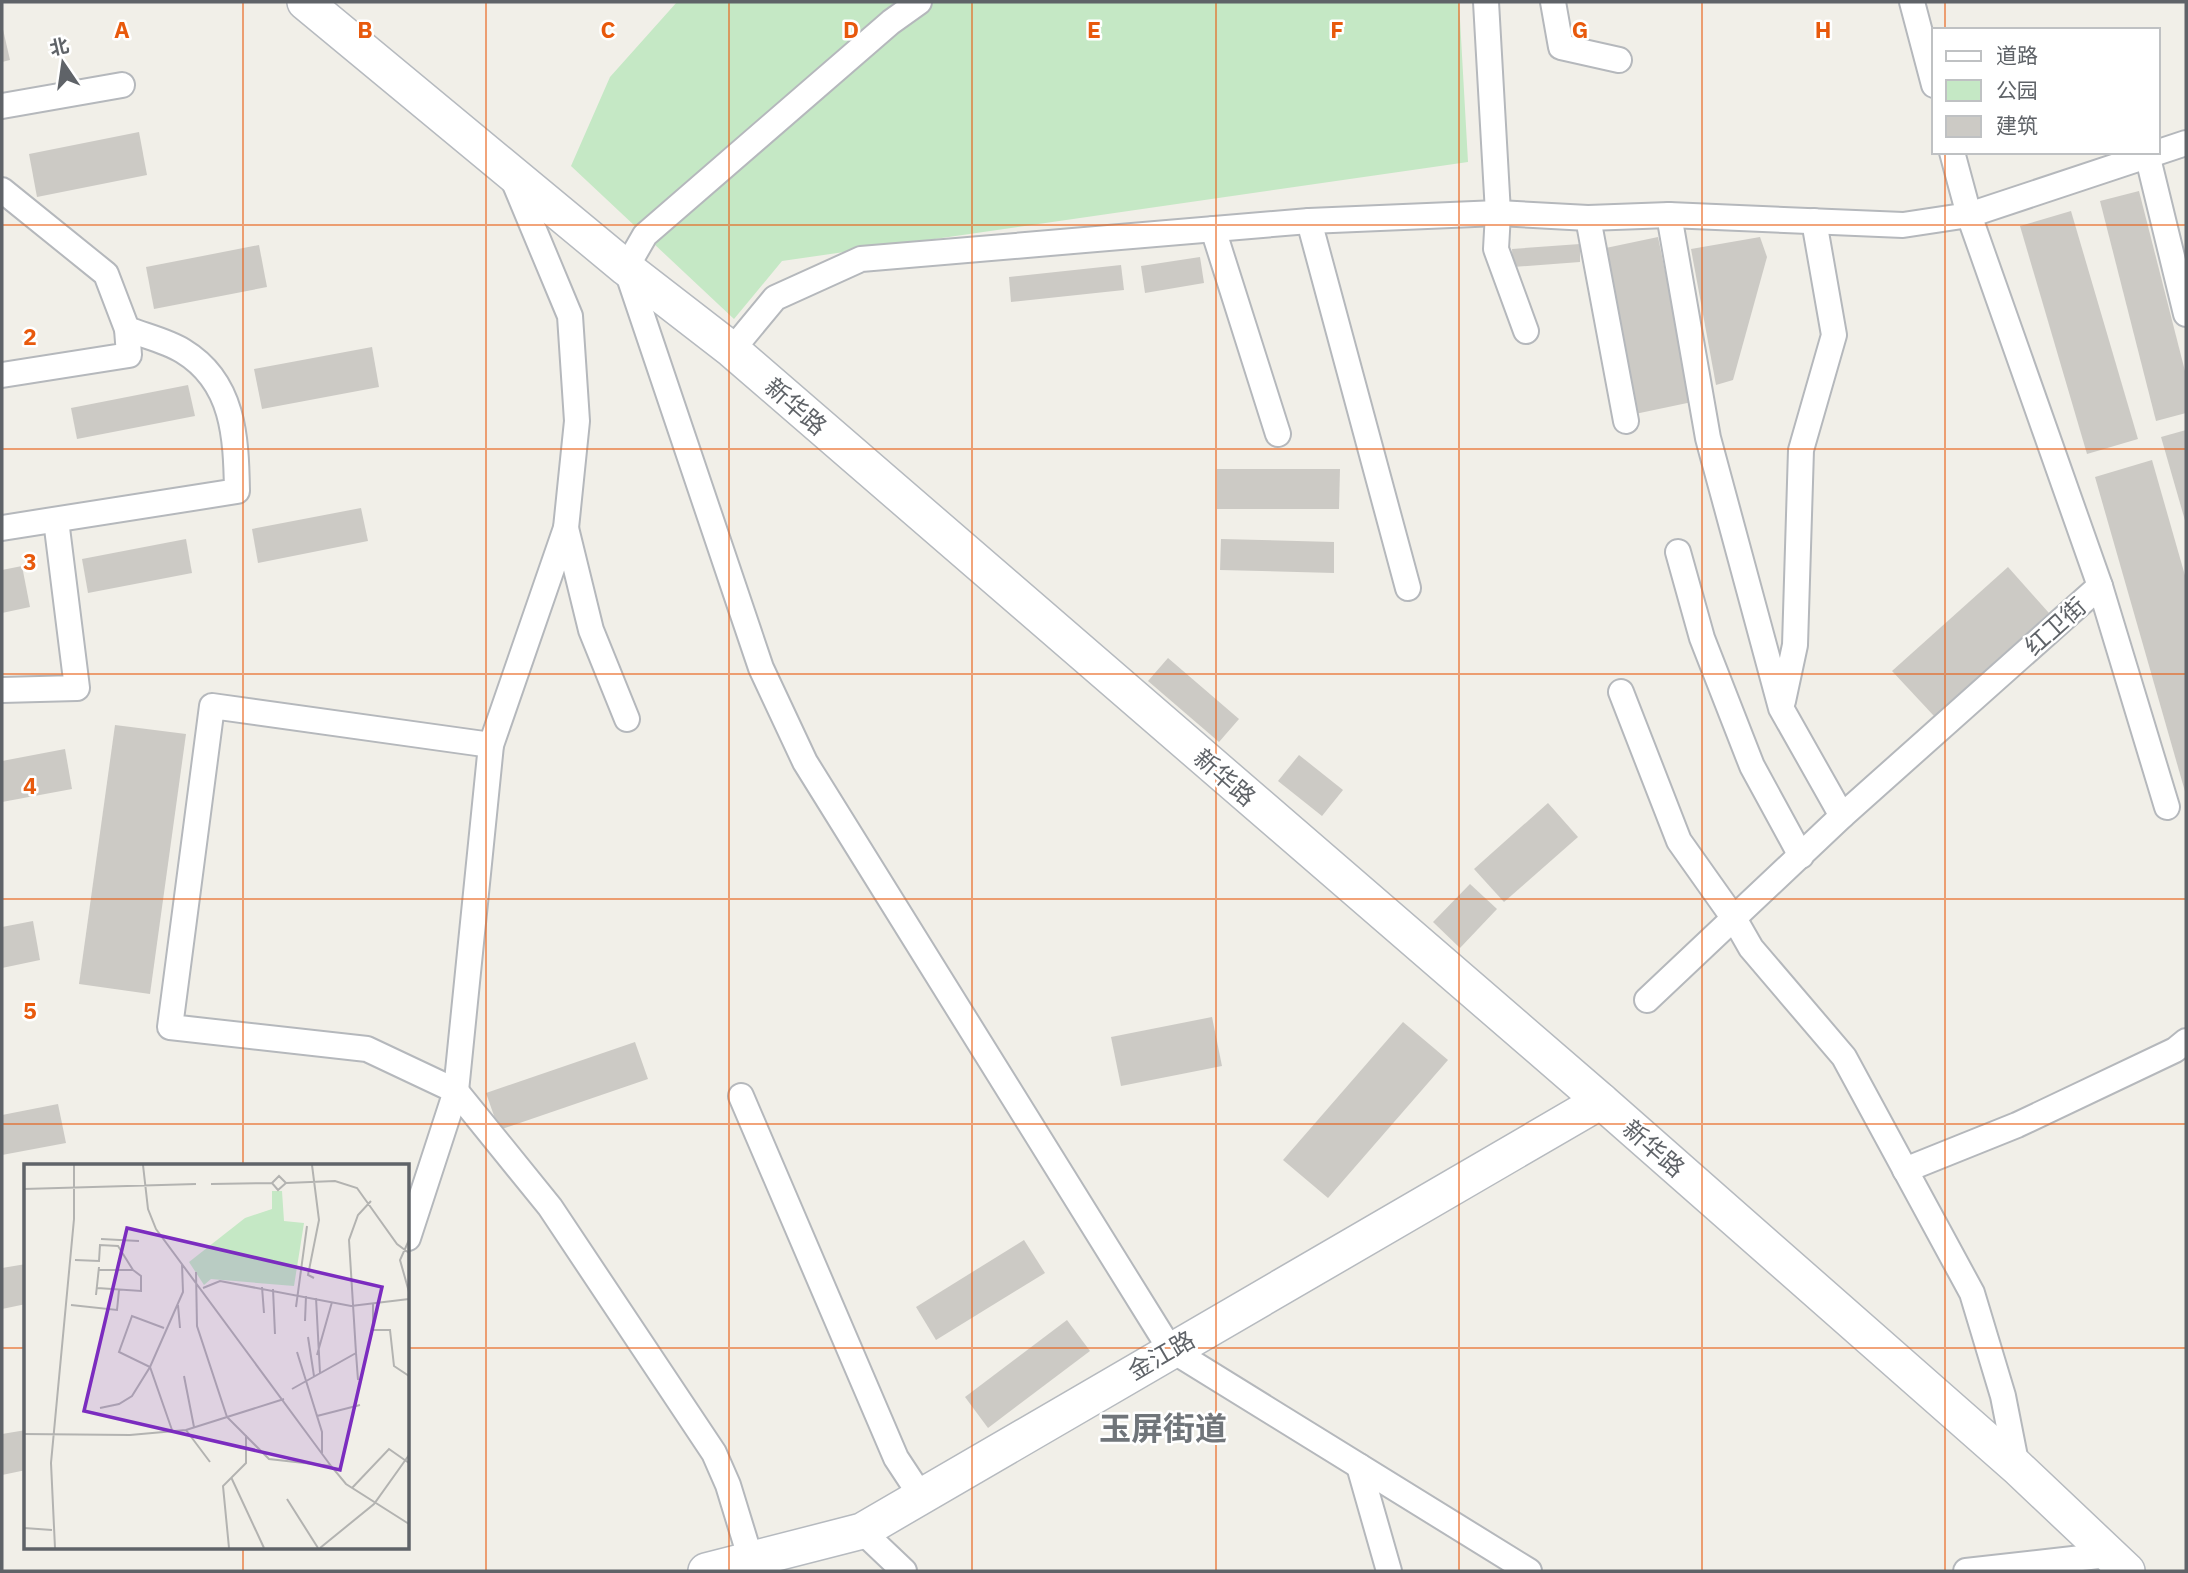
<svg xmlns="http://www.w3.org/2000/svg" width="2188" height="1573" viewBox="0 0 2188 1573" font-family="'IBM Plex Sans','Noto Sans SC',sans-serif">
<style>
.green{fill:#c5e8c5}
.building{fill:#cccac5}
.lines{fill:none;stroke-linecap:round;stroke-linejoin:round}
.street-casing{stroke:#b5b8bc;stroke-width:28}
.secondary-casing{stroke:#b6babf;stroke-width:38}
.street{stroke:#fff;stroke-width:24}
.secondary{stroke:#fff;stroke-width:35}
.grid{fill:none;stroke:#e8590c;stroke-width:2;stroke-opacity:0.55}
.labels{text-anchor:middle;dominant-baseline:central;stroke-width:5;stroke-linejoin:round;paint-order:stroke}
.street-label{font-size:24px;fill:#5f6368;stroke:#fff}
.district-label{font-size:32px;font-weight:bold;fill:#70757a;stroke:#fff}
.inset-road{fill:none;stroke:#b3b3b1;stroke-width:2}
.view{fill:#7b2cbf;fill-opacity:0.15;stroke:#7b2cbf;stroke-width:3.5}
.inset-edge{fill:none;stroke:#5f6368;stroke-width:3.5}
.grid-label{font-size:23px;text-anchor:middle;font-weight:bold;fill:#e8590c;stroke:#fff;stroke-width:5;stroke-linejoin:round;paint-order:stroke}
</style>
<rect width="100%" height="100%" fill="#f1efe8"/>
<path class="green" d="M677,2H1459L1468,162L782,261L734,319L571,166L610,77Z"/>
<g class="building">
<path d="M2,25L10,60L2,62Z"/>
<path d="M139,132L147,175L37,197L29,154Z"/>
<path d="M2139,191L2186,375V413L2156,421L2100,201Z"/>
<path d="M2071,211L2138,439L2087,454L2020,226Z"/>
<path d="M1658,237L1692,402L1635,414L1601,249Z"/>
<path d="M1760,237L1767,257L1733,380L1716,385L1691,249Z"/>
<path d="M1580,244V262L1513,267L1512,249Z"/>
<path d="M259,245L267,287L154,309L146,267Z"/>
<path d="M1200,257L1204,283L1145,293L1141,266Z"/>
<path d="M1121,265L1124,290L1011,302L1009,277Z"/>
<path d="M372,347L379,387L262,409L254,369Z"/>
<path d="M188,385L195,416L77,439L71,408Z"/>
<path d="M2186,430V524L2161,437Z"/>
<path d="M2152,460L2186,579V795L2095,477Z"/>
<path d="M1217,469H1340L1339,509H1217Z"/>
<path d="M361,508L368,541L258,563L252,529Z"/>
<path d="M186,539L192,573L88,593L82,559Z"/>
<path d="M1221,539L1334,542V573L1220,570Z"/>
<path d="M22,566L30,607L2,613V570Z"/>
<path d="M2008,567L2049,613L1934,716L1892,671Z"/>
<path d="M1168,658L1239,719L1219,742L1148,681Z"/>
<path d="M115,725L186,734L150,994L79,984Z"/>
<path d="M65,749L72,789L2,802V761Z"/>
<path d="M1299,755L1343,790L1322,816L1278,781Z"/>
<path d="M1548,803L1578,837L1504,902L1474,869Z"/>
<path d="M1470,884L1497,909L1460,948L1433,922Z"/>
<path d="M33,921L40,960L2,968V927Z"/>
<path d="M1212,1017L1222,1066L1121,1086L1111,1037Z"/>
<path d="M1403,1022L1448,1060L1328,1198L1283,1160Z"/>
<path d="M635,1042L648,1079L499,1130L486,1093Z"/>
<path d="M58,1104L66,1143L2,1155V1115Z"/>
<path d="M1024,1240L1045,1273L936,1340L916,1307Z"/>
<path d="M26,1264V1304L2,1309V1268Z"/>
<path d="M1067,1320L1090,1351L988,1428L965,1397Z"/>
<path d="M26,1430V1470L2,1475V1434Z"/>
</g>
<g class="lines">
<defs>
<g id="street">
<path d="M919,2L891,22L645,235L626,268L761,668L805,762L1170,1349L1529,1571"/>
<path d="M1486,2L1498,213L1496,249L1526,331"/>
<path d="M1553,2L1561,47L1619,60"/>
<path d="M1912,2L1934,85"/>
<path d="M2,106L122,85"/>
<path d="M2148,158L2186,314"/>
<path d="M2,190L106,274L127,329L129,355L2,375"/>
<path d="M1669,215L1708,438L1781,708L1842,816"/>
<path d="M1588,218L1626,421"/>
<path d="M1309,221L1408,588"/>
<path d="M1213,229L1278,434"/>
<path d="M732,350L775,298L861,259L1309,221L1498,213L1588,218L1669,215L1903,225L1969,215L2186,143"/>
<path d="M2,528L237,491C236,437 234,382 183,351C167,341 145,336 127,329"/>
<path d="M566,528L591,630L627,719"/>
<path d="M1678,552L1702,638L1752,766L1801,856"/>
<path d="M2100,586L2167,807"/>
<path d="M2,690L77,688L56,520"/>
<path d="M1621,692L1679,841L1735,920L1751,948L1844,1057L1972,1293L2003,1396L2017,1467"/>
<path d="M1783,701L1795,645L1801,450L1834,335L1814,221"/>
<path d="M491,745L212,706L170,1027L367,1049L456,1091L550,1207L714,1453L728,1485L751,1560"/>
<path d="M1647,1000L1842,816L2100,586L1969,215L1952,152"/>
<path d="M741,1096L896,1458L921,1496"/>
<path d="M1905,1170L2017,1125L2175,1050L2186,1041"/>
<path d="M408,1238L456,1091L491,745L566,528L577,421L570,316L512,177"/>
<path d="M1359,1466L1389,1571"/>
<path d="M862,1531L904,1571"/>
<path d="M1966,1571L2108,1555"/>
</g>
<g id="secondary">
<path d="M305,2L626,268L732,350L1601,1101L2017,1467L2127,1571"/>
<path d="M706,1571L862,1531L1601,1101"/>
</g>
</defs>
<use href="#street" class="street-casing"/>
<use href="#secondary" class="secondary-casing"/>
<use href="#street" class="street"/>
<use href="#secondary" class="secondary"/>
</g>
<path class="grid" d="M243,2V1165M486,2V1571M729,2V1571M972,2V1571M1216,2V1571M1459,2V1571M1702,2V1571M1945,2V30M1945,152V1571M2,225H2186M2,449H2186M2,674H2186M2,899H2186M2,1124H2186M2,1348H26M408,1348H2186M243,1547V1571"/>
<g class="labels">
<g class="street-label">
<text transform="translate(796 406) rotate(41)">新华路</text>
<text transform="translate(2055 626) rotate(-42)">红卫街</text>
<text transform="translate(1225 777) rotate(41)">新华路</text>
<text transform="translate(1654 1148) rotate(41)">新华路</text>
<text transform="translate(1161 1355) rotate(-30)">金江路</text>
</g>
<g class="district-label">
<text x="1163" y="1428">玉屏街道</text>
</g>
</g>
<g transform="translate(24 1164)">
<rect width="385" height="385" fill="#f1efe8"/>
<path d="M248,27H258L260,57L280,59L270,122L187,115L180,121L165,98L221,54L248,45Z" fill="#c5e8c5"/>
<path class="inset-road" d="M119,1L124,45L132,65L307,302L322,320L385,360M288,1L295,56L284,111L290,114M262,19L311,17L333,24L373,80L385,89M187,20L248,19L254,26L262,19L255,12L248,19M0,25L172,20M77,75L115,77M385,76L376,96L385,128M51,96L75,97L76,81L94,82L109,106H75M172,108L173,162L203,253L245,295L307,302M238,123L240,149M73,124L117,127V112L109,106M179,124L196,117L327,142L385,135M249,125L251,170M72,131L75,103M292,134L296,209M349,140V166H366L370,202L385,212M47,141L93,146L95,126M154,141L156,164M272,143L283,62M281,157L282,132M140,164L108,152L95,188L126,203L148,266M284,173L290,212M273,188L298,268V289M332,189L334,216M293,191L308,138M160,212L170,263M268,225L332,189L325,76L334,51L347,37M76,244L95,240L108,232L126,203L159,128L158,100M293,252L336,241M162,266L186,298M0,270L106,271L162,266L260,235M207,313L240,384M328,324L365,285L385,299M263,335L294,384M0,364L28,366M31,384L27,299L50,55V1M205,384L199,322L222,299V271M296,384L350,340L385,291"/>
<path class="view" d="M103,64L358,123L316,306L60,247Z"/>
<rect width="385" height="385" class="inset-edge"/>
</g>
<g class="grid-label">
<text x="122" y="38">A</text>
<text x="365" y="38">B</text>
<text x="608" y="38">C</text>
<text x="851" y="38">D</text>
<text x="1094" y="38">E</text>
<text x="1337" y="38">F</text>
<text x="1580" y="38">G</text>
<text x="1823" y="38">H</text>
<text x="30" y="345">2</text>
<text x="30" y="570">3</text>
<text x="30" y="794">4</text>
<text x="30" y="1019">5</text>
</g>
<rect width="2188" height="1573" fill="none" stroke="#5f6368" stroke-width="7"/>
<rect x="1932" y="28" width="228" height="126" fill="#ffffff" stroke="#bfc1c3" stroke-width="2"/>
<rect x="1946" y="51" width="35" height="10" fill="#ffffff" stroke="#bfc1c3" stroke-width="2"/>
<text x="1996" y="63" font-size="21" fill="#5f6368">道路</text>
<rect x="1946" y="80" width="35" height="21" fill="#c5e8c5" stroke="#bfc1c3" stroke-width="2"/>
<text x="1996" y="98" font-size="21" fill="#5f6368">公园</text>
<rect x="1946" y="116" width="35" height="21" fill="#cccac5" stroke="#bfc1c3" stroke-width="2"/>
<text x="1996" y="133" font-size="21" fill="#5f6368">建筑</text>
<g transform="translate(63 63) rotate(347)" stroke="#ffffff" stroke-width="5" paint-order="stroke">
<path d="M0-5L12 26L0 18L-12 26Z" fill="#5f6368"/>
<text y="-10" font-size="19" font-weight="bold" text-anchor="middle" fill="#5f6368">北</text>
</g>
</svg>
